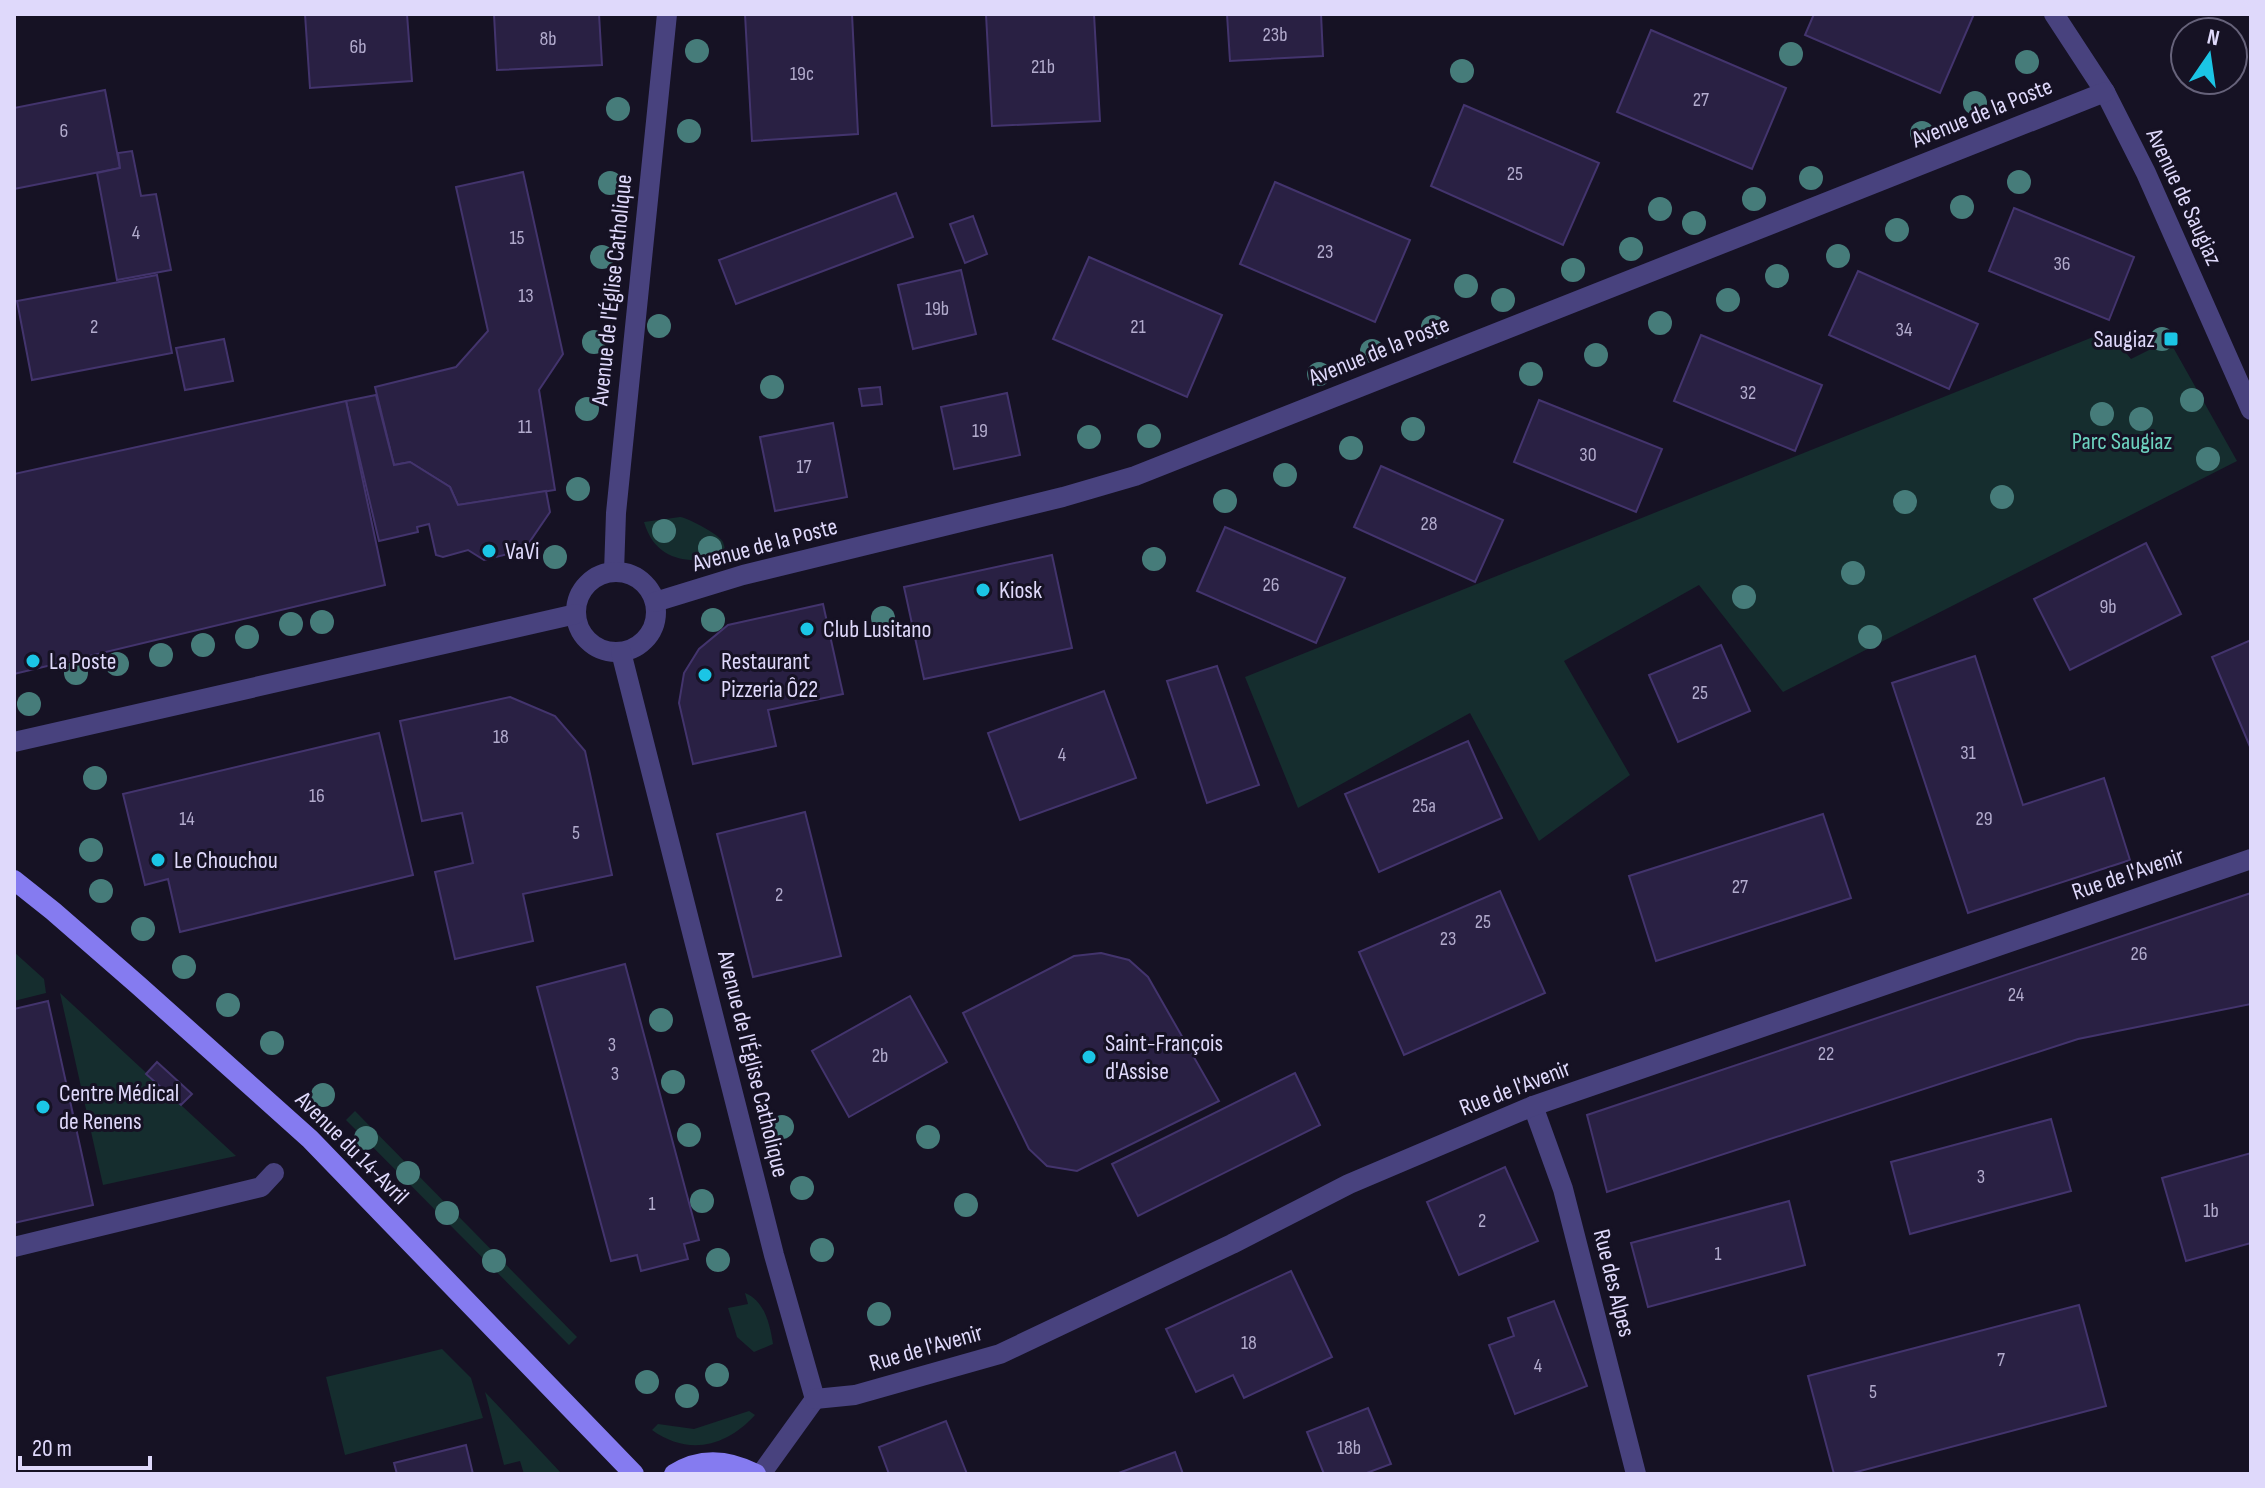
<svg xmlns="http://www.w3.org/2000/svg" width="2265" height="1488" viewBox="0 0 2265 1488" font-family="'Sofia Sans Condensed',sans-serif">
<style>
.green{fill:#152d2e}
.building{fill:#292043;stroke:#43346d;stroke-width:2}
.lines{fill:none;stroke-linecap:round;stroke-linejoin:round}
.street{stroke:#48427e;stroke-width:20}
.secondary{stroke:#857bf0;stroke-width:20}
.tree{fill:#467c7a}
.poi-dot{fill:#1bc5e5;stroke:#161224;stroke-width:3}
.labels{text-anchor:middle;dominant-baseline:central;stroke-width:6;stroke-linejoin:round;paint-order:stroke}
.number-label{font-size:20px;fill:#b2abcd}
.street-label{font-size:24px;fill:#dfd9fb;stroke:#161224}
.poi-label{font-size:24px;fill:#dfd9fb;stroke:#161224;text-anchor:start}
.park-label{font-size:24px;fill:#6dd3c0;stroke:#161224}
</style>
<rect width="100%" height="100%" fill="#161224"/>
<g class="green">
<path d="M2108,331L2131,359L2169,340L2237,461L1783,692L1699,585L1564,661L1630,775L1539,841L1470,713L1298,808L1245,677Z"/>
<path d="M680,517C688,518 720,535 723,542C725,547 725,552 726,557C691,564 656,563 644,522Z"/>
<path d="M14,952L44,979L46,993L14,1001Z"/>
<path d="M60,993L236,1156L103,1185Z"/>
<path d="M355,1111L577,1337L569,1345L346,1120Z"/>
<path d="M745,1293C765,1301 770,1325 773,1344L754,1352L737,1337L728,1308L748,1304Z"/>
<path d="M442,1349L471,1378L483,1418L345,1455L326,1377Z"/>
<path d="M485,1392L562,1474H524L520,1461L504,1465Z"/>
<path d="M749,1411L755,1415C726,1447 688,1456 652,1430L658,1424L694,1429Z"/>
</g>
<g class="building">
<path d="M305,14H407L412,81L310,88Z"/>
<path d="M494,14H599L602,65L497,70Z"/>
<path d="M745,14H852L858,134L752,141Z"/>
<path d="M986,14H1094L1100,121L992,126Z"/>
<path d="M1227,14H1321L1323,56L1230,61Z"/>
<path d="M1814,14H1974L1940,93L1805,35Z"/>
<path d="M1651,30L1786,88L1752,169L1617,112Z"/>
<path d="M105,90L120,168L14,189V108Z"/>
<path d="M1464,105L1599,163L1563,245L1431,186Z"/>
<path d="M132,151L141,196L156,194L171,270L117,280L97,173L120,168L118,153Z"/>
<path d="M523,172L563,354L539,390L555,490L458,505L450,487L410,462L394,465L375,387L456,367L488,331L456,187Z"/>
<path d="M1275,182L1410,240L1375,322L1240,264Z"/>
<path d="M896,193L913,237L736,304L719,260Z"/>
<path d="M2014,208L2134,257L2109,320L1989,271Z"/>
<path d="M973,216L987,254L965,263L950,224Z"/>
<path d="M1089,257L1222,315L1187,397L1053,339Z"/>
<path d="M961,270L976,334L913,349L898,285Z"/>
<path d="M1858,271L1978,324L1949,389L1829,335Z"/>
<path d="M157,275L172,353L32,380L17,301Z"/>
<path d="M1701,335L1822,385L1795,451L1674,401Z"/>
<path d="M224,339L233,381L185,390L176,348Z"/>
<path d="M880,387L882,404L862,406L859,389Z"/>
<path d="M1007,393L1020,455L954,469L941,407Z"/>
<path d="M376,395L394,465L410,462L450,487L458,505L546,491L550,512L524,550L484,560L468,550L443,557L436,555L429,524L417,527L418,532L379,541L346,401Z"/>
<path d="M1539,400L1662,449L1636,512L1514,462Z"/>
<path d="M346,401L385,585L14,674V474Z"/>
<path d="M833,423L847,497L775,511L760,437Z"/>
<path d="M1381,466L1503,520L1475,582L1354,527Z"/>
<path d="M1225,527L1345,578L1316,643L1197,591Z"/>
<path d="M2146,543L2181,614L2070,670L2034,599Z"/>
<path d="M1052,555L1072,648L924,679L904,587Z"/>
<path d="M823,604L843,694L768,710L776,746L693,764L679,703L684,673L699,649L728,625Z"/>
<path d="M2251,640V749L2212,657Z"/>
<path d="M1721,645L1750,711L1678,742L1649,675Z"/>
<path d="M1975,656L2023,805L2104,778L2130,860L1968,913L1892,683Z"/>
<path d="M1217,666L1259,785L1207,803L1167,681Z"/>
<path d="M1104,691L1136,778L1020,820L988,733Z"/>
<path d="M510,697L555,716L585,751L612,875L523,894L533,941L455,959L435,872L473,863L462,813L422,821L400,721Z"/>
<path d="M379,733L413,875L180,932L168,879L145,885L123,794Z"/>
<path d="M1468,741L1502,818L1379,872L1345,794Z"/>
<path d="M805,812L841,956L753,977L717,834Z"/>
<path d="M1823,814L1851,898L1656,961L1629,876Z"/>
<path d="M1500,891L1545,993L1404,1055L1359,952Z"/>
<path d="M2251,893V1004L2078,1039L1607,1192L1587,1115Z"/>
<path d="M1101,953L1129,960L1148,977L1219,1101L1077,1171L1047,1166L1029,1149L963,1013L1074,956Z"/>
<path d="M625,964L699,1240L684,1244L688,1259L641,1271L637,1255L611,1261L537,987Z"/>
<path d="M910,996L947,1062L849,1117L812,1051Z"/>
<path d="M48,1001L93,1205L14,1223V1009Z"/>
<path d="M157,1062L192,1094L181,1105L146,1074Z"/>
<path d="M1295,1073L1320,1125L1138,1216L1112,1164Z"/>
<path d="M2051,1119L2071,1191L1910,1234L1891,1162Z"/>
<path d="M2251,1153V1243L2186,1261L2162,1178Z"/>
<path d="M1505,1167L1538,1241L1459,1275L1427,1202Z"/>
<path d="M1789,1201L1805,1265L1648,1307L1631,1243Z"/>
<path d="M1291,1271L1332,1357L1244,1398L1233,1375L1196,1392L1166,1329Z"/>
<path d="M1554,1301L1587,1386L1515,1414L1489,1345L1514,1336L1508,1318Z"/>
<path d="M2079,1305L2106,1406L1849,1474H1834L1808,1376Z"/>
<path d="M1368,1408L1391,1464L1364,1474H1324L1307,1432Z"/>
<path d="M946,1421L967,1474H889L879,1447Z"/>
<path d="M466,1445L473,1474H397L394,1463Z"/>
<path d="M1175,1452L1183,1474H1116Z"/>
</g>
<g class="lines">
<g class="street">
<path d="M2054,14L2105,92L2146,173L2251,410"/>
<path d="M614,572L616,513L667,14"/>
<circle cx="616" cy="612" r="40"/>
<path d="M655,602L743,575L1063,497L1135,476L2105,92"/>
<path d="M621,652L774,1255L815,1399L761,1474"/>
<path d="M14,742L576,614"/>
<path d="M1533,1106L1563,1189L1636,1474"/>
<path d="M14,1247L261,1187L274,1173"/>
<path d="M815,1399L855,1395L1000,1354L1232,1244L1349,1184L1533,1106L2251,859"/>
</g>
<g class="secondary">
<path d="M14,880L53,911L138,985L310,1139L634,1474"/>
<path d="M674,1474C701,1457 729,1460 756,1474"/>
</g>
</g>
<g class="tree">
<circle cx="697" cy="51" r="12"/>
<circle cx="1791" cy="54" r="12"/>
<circle cx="2027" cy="62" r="12"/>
<circle cx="1462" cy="71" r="12"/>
<circle cx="1975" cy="103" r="12"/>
<circle cx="618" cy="109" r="12"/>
<circle cx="689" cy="131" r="12"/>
<circle cx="1922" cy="133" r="12"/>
<circle cx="1811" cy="178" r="12"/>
<circle cx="2019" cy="182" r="12"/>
<circle cx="610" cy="183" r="12"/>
<circle cx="1754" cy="199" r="12"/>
<circle cx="1962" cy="207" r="12"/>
<circle cx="1660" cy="209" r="12"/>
<circle cx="1694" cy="223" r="12"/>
<circle cx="1897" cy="230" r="12"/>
<circle cx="1631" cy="249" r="12"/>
<circle cx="1838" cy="256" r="12"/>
<circle cx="602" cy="257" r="12"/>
<circle cx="1573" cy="270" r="12"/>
<circle cx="1777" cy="276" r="12"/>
<circle cx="1466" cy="286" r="12"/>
<circle cx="1503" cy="300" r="12"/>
<circle cx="1728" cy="300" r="12"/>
<circle cx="1660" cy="323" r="12"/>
<circle cx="659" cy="326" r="12"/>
<circle cx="1433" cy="327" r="12"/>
<circle cx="2162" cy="339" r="12"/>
<circle cx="594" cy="342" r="12"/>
<circle cx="1372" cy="351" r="12"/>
<circle cx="1596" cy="355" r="12"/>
<circle cx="1319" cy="374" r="12"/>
<circle cx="1531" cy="374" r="12"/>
<circle cx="772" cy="387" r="12"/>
<circle cx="2192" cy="400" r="12"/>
<circle cx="587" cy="409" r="12"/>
<circle cx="2102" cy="414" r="12"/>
<circle cx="2141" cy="419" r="12"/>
<circle cx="1413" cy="429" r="12"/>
<circle cx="1149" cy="436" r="12"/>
<circle cx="1089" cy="437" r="12"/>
<circle cx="1351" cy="448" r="12"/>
<circle cx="2208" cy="459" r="12"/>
<circle cx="1285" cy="475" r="12"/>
<circle cx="578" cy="489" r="12"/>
<circle cx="2002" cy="497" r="12"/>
<circle cx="1225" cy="501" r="12"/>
<circle cx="1905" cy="502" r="12"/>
<circle cx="664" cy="531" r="12"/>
<circle cx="710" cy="548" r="12"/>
<circle cx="555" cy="557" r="12"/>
<circle cx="1154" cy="559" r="12"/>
<circle cx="1853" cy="573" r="12"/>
<circle cx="1744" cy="597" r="12"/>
<circle cx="883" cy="618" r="12"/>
<circle cx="713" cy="620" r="12"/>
<circle cx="322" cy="622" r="12"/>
<circle cx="291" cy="624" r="12"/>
<circle cx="247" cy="637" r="12"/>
<circle cx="1870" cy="637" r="12"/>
<circle cx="203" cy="645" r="12"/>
<circle cx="161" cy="655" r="12"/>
<circle cx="117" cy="664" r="12"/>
<circle cx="76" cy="673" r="12"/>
<circle cx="29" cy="704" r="12"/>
<circle cx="95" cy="778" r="12"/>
<circle cx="91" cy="850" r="12"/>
<circle cx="101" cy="891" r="12"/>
<circle cx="143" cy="929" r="12"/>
<circle cx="184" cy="967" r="12"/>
<circle cx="228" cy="1005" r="12"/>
<circle cx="661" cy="1020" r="12"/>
<circle cx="272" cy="1043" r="12"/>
<circle cx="673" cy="1082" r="12"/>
<circle cx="323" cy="1095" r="12"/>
<circle cx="782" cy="1127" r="12"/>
<circle cx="689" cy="1135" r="12"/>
<circle cx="928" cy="1137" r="12"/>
<circle cx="366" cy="1138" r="12"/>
<circle cx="408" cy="1173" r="12"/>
<circle cx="802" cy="1188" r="12"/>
<circle cx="702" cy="1201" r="12"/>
<circle cx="966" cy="1205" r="12"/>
<circle cx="447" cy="1213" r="12"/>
<circle cx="822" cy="1250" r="12"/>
<circle cx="718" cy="1260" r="12"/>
<circle cx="494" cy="1261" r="12"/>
<circle cx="879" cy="1314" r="12"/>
<circle cx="717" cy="1375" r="12"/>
<circle cx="647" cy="1382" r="12"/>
<circle cx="687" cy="1396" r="12"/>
</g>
<g class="poi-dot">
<rect x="2163" y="331" width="16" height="16" rx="4"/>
<circle cx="489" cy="551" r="8"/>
<circle cx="983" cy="590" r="8"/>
<circle cx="807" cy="629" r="8"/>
<circle cx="33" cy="661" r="8"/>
<circle cx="705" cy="675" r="8"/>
<circle cx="158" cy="860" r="8"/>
<circle cx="1089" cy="1057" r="8"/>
<circle cx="43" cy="1107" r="8"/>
</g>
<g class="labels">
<g class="number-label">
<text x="1275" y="35">23b</text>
<text x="548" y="39">8b</text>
<text x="358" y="47">6b</text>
<text x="1043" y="67">21b</text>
<text x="802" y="74">19c</text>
<text x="1701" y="100">27</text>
<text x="64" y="131">6</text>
<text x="1515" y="174">25</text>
<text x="136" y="233">4</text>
<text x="517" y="238">15</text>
<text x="1325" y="252">23</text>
<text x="2062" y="264">36</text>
<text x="526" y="296">13</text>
<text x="937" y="309">19b</text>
<text x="94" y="327">2</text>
<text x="1138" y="327">21</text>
<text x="1904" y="330">34</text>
<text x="1748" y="393">32</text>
<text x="525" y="427">11</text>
<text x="980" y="431">19</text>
<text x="1588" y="455">30</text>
<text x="804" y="467">17</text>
<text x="1429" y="524">28</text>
<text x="1271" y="585">26</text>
<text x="2108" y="607">9b</text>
<text x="1700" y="693">25</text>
<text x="501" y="737">18</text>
<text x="1968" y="753">31</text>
<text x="1062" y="755">4</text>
<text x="317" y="796">16</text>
<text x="1424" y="806">25a</text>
<text x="187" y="819">14</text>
<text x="1984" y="819">29</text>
<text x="576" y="833">5</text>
<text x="1740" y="887">27</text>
<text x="779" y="895">2</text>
<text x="1483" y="922">25</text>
<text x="1448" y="939">23</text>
<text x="2139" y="954">26</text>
<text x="2016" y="995">24</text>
<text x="612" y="1045">3</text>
<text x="1826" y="1054">22</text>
<text x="880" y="1056">2b</text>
<text x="615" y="1074">3</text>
<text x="1981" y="1177">3</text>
<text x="652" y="1204">1</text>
<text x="2211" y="1211">1b</text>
<text x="1482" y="1221">2</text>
<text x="1718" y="1254">1</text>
<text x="1249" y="1343">18</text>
<text x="2001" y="1360">7</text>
<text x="1538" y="1366">4</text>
<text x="1873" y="1392">5</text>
<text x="1349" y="1448">18b</text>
</g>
<g class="street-label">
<text transform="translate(1982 113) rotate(-22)">Avenue de la Poste</text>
<text transform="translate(2184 197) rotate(65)">Avenue de Saugiaz</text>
<text transform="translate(612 290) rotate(-84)">Avenue de l'Église Catholique</text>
<text transform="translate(1379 351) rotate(-22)">Avenue de la Poste</text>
<text transform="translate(765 545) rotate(-15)">Avenue de la Poste</text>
<text transform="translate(2128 874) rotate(-19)">Rue de l'Avenir</text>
<text transform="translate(753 1064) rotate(76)">Avenue de l'Église Catholique</text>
<text transform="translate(1515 1088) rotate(-21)">Rue de l'Avenir</text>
<text transform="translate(352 1148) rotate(45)">Avenue du 14-Avril</text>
<text transform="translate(1614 1283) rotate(76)">Rue des Alpes</text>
<text transform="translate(926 1348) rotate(-16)">Rue de l'Avenir</text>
</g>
<g class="poi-label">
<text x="2155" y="339" text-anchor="end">Saugiaz</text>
<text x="505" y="551">VaVi</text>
<text x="999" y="590">Kiosk</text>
<text x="823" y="629">Club Lusitano</text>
<text x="49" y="661">La Poste</text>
<text x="721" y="661">Restaurant<tspan x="721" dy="28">Pizzeria Ô22</tspan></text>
<text x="174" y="860">Le Chouchou</text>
<text x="1105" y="1043">Saint-François<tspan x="1105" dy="28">d'Assise</tspan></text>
<text x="59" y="1093">Centre Médical<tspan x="59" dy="28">de Renens</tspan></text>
</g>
<g class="park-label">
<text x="2122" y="441">Parc Saugiaz</text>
</g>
</g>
<rect width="2265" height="1488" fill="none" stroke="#dfd9fb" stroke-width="32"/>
<g transform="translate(2209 56) rotate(13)"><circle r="38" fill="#161224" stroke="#66627a" stroke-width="2"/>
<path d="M0-6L14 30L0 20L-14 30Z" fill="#1bc5e5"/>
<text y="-12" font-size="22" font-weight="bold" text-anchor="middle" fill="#dfd9fb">N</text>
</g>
<path d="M20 1456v12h130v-12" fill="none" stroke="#dfd9fb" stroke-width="4"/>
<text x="32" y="1456" font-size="24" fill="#dfd9fb" stroke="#161224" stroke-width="6" paint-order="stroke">20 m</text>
</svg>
